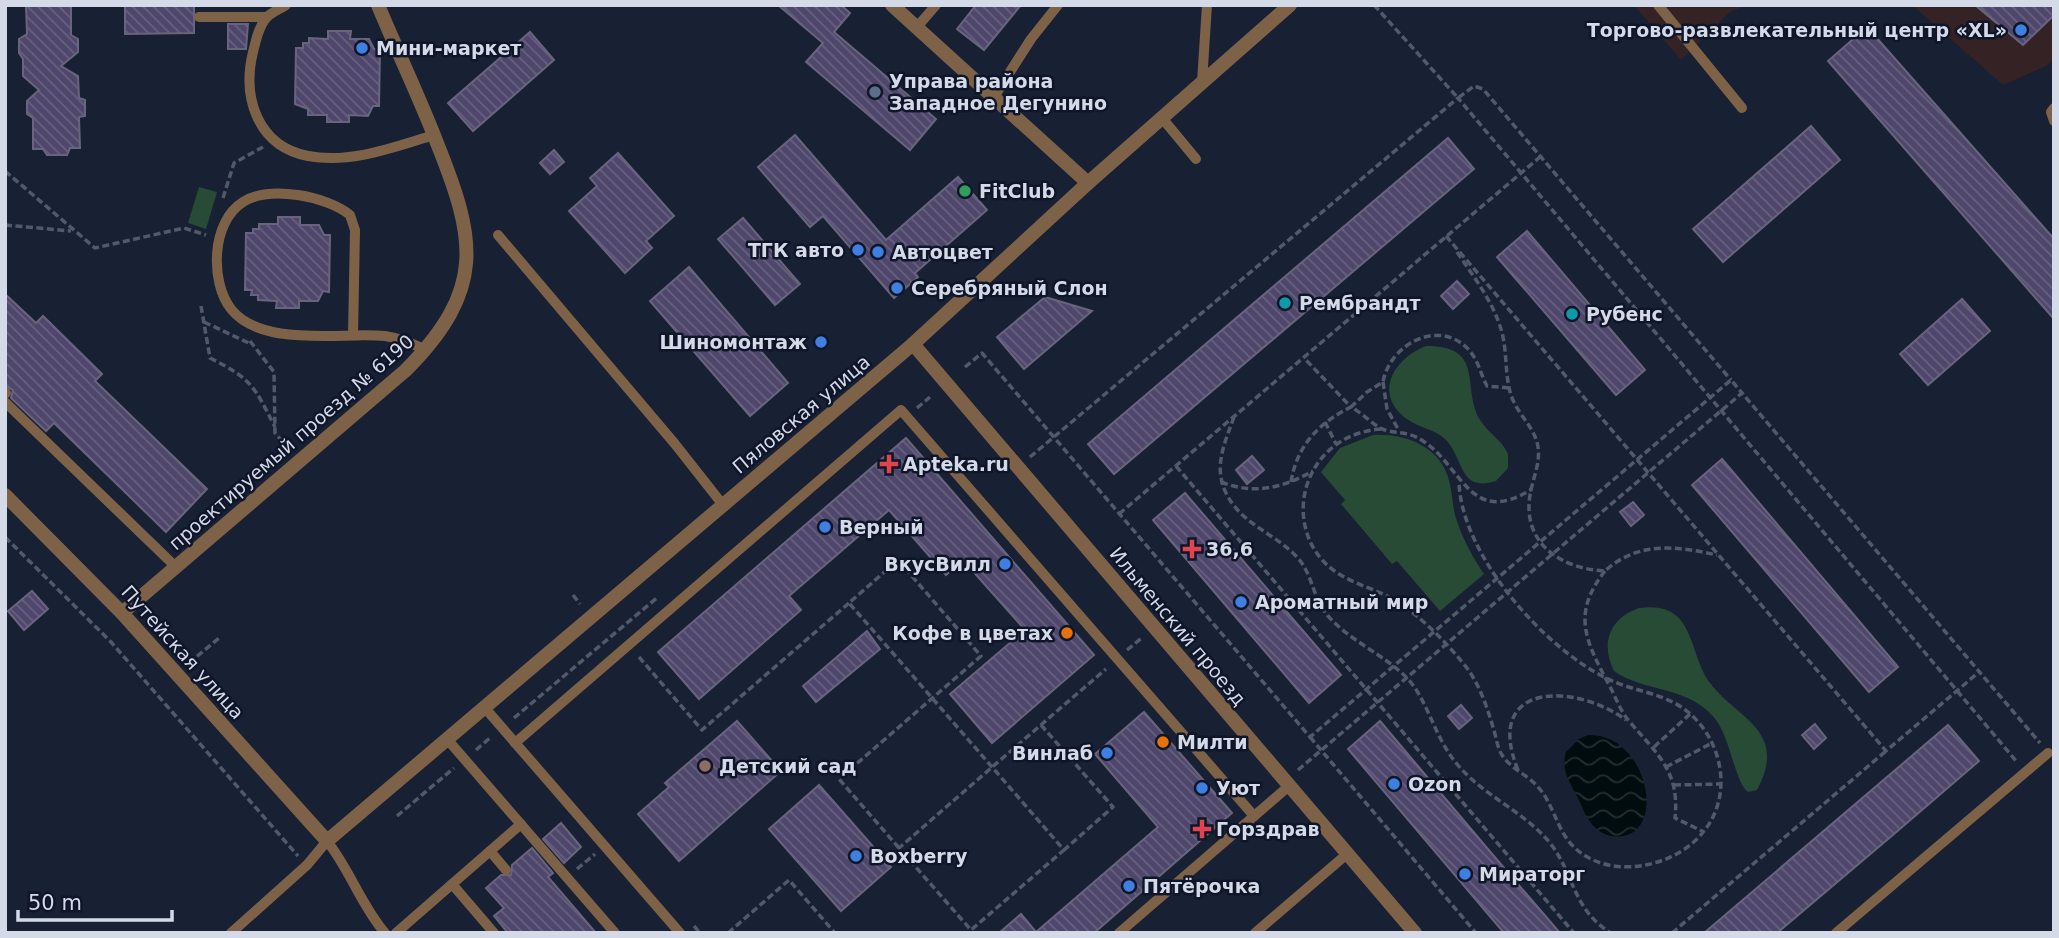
<svg xmlns="http://www.w3.org/2000/svg" width="2059" height="938" viewBox="0 0 2059 938" font-family="'DejaVu Sans',sans-serif">
<style>
.commercial{fill:#352224}
.park{fill:#274b35}
.water{fill:url(#water-waves)}
.building{fill:url(#building-back-hatch);stroke:#69647d;stroke-width:2}
.lines{fill:none;stroke-linecap:round;stroke-linejoin:round}
.path{stroke:#52596b;stroke-width:3.5;stroke-dasharray:7 3.5;stroke-linecap:butt}
.service{stroke:#7e6248;stroke-width:10}
.minor{stroke:#7e6248;stroke-width:14}
.tertiary{stroke:#7e6248;stroke-width:14}
.shop-dot{fill:#3f7fe0;stroke:#0f1629;stroke-width:2.5}
.service-dot{fill:#5c6f8a;stroke:#0f1629;stroke-width:2.5}
.leisure-dot{fill:#2e9e5b;stroke:#0f1629;stroke-width:2.5}
.culture-dot{fill:#0f9aa8;stroke:#0f1629;stroke-width:2.5}
.health-dot{fill:#e0444e;stroke:#0f1629;stroke-width:2.5}
.food-dot{fill:#e8710a;stroke:#0f1629;stroke-width:2.5}
.education-dot{fill:#8d6e63;stroke:#0f1629;stroke-width:2.5}
.labels{text-anchor:middle;dominant-baseline:central;stroke-width:5;stroke-linejoin:round;paint-order:stroke}
.poi-label{font-size:19px;font-weight:bold;fill:#d4dae8;stroke:#0f1629;text-anchor:start}
.street-label{font-size:19px;fill:#d4dae8;stroke:#0f1629}
</style>
<defs>
<pattern id="water-waves" width="16" height="10" patternUnits="userSpaceOnUse" patternTransform="scale(1.75)"><rect width="16" height="10" fill="#000c0e"/><path d="M0 5q4-4 8 0t8 0" fill="none" stroke="#242f31"/></pattern>
<pattern id="building-back-hatch" width="6" height="6" patternUnits="userSpaceOnUse" patternTransform="scale(1.75)"><rect width="6" height="6" fill="#4f476b"/><path d="M-1 5l2 2M0 0l6 6M5-1l2 2" fill="none" stroke="#676180"/></pattern>
</defs>
<rect width="100%" height="100%" fill="#182034"/>
<g class="commercial">
<path d="M1634,5H1747L1730,12L1681,60Z"/>
<path d="M1912,5H2054V59L2046,66L2003,85Z"/>
</g>
<g class="park">
<path d="M199,187L217,192L206,229L188,223Z"/>
<path d="M1426,346C1486,346 1461,387 1480,420C1488,433 1502,440 1508,454V468L1496,481C1458,493 1464,457 1445,439C1435,429 1419,428 1407,419C1373,394 1393,359 1426,346Z"/>
<path d="M1373,435C1403,433 1438,445 1448,477C1452,489 1452,502 1455,515C1461,536 1472,556 1484,574L1440,611L1397,561L1392,564L1341,504L1345,500L1321,472L1340,448Z"/>
<path d="M1639,608C1696,600 1687,651 1710,683C1737,719 1789,730 1757,790L1748,792C1734,782 1731,735 1712,715C1685,686 1644,692 1614,671C1600,643 1610,618 1639,608Z"/>
</g>
<path class="water" d="M1588,735C1651,733 1670,845 1611,836C1596,833 1587,820 1582,807C1575,788 1559,773 1566,752L1579,739Z"/>
<g class="building">
<path d="M26,5H71V35L78,39V52L61,66L78,76L79,98L85,100V116L79,117L80,148H70L67,155H47L43,149H33V118L27,114V101L39,90L23,76V59L19,53V39L27,34Z"/>
<path d="M125,5H194V33L125,34Z"/>
<path d="M778,5H841L850,13L834,32L936,119L910,150L806,62L823,43Z"/>
<path d="M976,5H1021L984,50L957,29Z"/>
<path d="M1975,5H2054V15L2023,45Z"/>
<path d="M228,24H248L246,49H228Z"/>
<path d="M1867,27L2054,239V319L1828,61Z"/>
<path d="M328,31H351L350,39H369L374,49H380L379,106H373L368,116L349,115V122H327V115H308V109L295,104L296,48H303V43H309V38L328,39Z"/>
<path d="M530,32L554,60L473,131L448,103Z"/>
<path d="M1811,126L1840,160L1723,262L1693,229Z"/>
<path d="M795,135L886,240L958,177L987,210L915,273L918,277L894,298L823,216L810,227L758,167Z"/>
<path d="M1448,138L1474,169L1114,474L1088,444Z"/>
<path d="M554,150L564,162L550,174L540,163Z"/>
<path d="M618,153L674,216L646,241L652,248L625,273L569,211L597,186L590,178Z"/>
<path d="M278,217H300V225H319L324,235H330L329,292L323,291L318,301H299V308H276L277,301L258,300V295H251L252,290H245L246,233H253V229H259V224H278Z"/>
<path d="M743,218L800,284L775,305L718,239Z"/>
<path d="M1527,231L1645,370L1616,395L1497,257Z"/>
<path d="M689,267L788,383L750,416L650,301Z"/>
<path d="M1457,281L1469,294L1453,309L1441,296Z"/>
<path d="M5,294L36,323L43,316L102,374L95,381L207,489L166,532L54,423L46,431L11,398L13,390L5,386Z"/>
<path d="M1045,297L1092,311L1024,369L997,337Z"/>
<path d="M1962,299L1990,331L1928,385L1900,354Z"/>
<path d="M906,438L1094,655L992,743L950,694L1025,630L963,560L946,575L889,510L789,596L801,610L699,699L658,652Z"/>
<path d="M1252,456L1264,470L1247,484L1236,470Z"/>
<path d="M1722,459L1898,667L1869,692L1692,485Z"/>
<path d="M1185,493L1341,675L1309,703L1153,520Z"/>
<path d="M1633,502L1644,515L1631,526L1620,512Z"/>
<path d="M32,591L48,609L24,630L8,611Z"/>
<path d="M867,631L880,649L816,702L803,686Z"/>
<path d="M1461,705L1472,718L1459,729L1448,716Z"/>
<path d="M1144,712L1232,813L1094,933H999L1021,914L1036,932L1158,827L1095,754Z"/>
<path d="M737,721L781,771L679,861L638,814L669,787L665,783Z"/>
<path d="M1380,721L1487,848L1560,933H1504L1348,749Z"/>
<path d="M1815,724L1826,738L1814,749L1802,735Z"/>
<path d="M1948,725L1979,761L1894,834L1777,933H1704Z"/>
<path d="M819,785L891,867L841,911L769,829Z"/>
<path d="M561,823L581,847L564,863L543,839Z"/>
<path d="M532,848L553,873L548,877L596,933H508L494,916L504,908L486,888L501,875H511L512,865Z"/>
</g>
<g class="lines">
<g class="path">
<path d="M1374,5L1458,98L1474,86L1483,89L1731,380"/>
<path d="M5,171L95,248L184,228L206,235"/>
<path d="M223,198L234,163L263,147"/>
<path d="M5,225L71,231"/>
<path d="M1446,236L1886,751L1979,672"/>
<path d="M1457,252C1475,279 1496,305 1503,337C1507,356 1505,376 1511,395C1517,413 1532,425 1537,442C1542,462 1533,476 1530,495C1522,544 1562,569 1605,571C1638,541 1676,546 1717,555"/>
<path d="M201,306L210,358C252,379 254,386 275,427"/>
<path d="M204,322L251,344"/>
<path d="M250,341L274,372L275,433L288,448"/>
<path d="M965,367L982,353L1310,737L1731,380L1742,393"/>
<path d="M1383,382L1387,409L1398,429"/>
<path d="M1509,388L1487,386C1480,373 1478,358 1466,347C1436,319 1389,346 1383,382L1367,392L1351,407C1362,413 1372,424 1382,429C1395,434 1409,431 1423,441C1463,467 1470,528 1532,489"/>
<path d="M917,408L930,397"/>
<path d="M1234,417C1225,442 1213,467 1226,493C1241,524 1274,533 1296,556C1313,573 1312,598 1328,616C1350,641 1383,654 1407,678C1428,700 1434,737 1457,764C1483,796 1524,811 1550,843C1575,875 1572,909 1611,933"/>
<path d="M1325,422L1336,444"/>
<path d="M1381,429C1353,431 1327,445 1313,471C1294,505 1303,550 1336,572C1355,585 1377,589 1396,601C1420,616 1444,640 1462,662C1478,680 1486,704 1493,727C1496,736 1497,747 1502,755C1511,769 1528,775 1538,787C1553,803 1556,827 1571,844C1605,882 1675,869 1704,831C1733,795 1723,741 1688,712C1664,692 1633,692 1606,678C1543,647 1462,555 1459,483"/>
<path d="M1030,457L1458,98L2017,762"/>
<path d="M1176,466L1574,933"/>
<path d="M1221,482C1254,495 1283,488 1313,471"/>
<path d="M1291,482C1297,445 1319,423 1351,407L1304,358"/>
<path d="M1119,514L1540,157"/>
<path d="M5,537L111,642L298,856"/>
<path d="M1605,571C1571,614 1586,641 1608,683C1615,695 1620,711 1629,721C1657,754 1680,771 1675,818L1704,832"/>
<path d="M573,595L580,604"/>
<path d="M1127,650L1143,637"/>
<path d="M639,657L702,730L849,603"/>
<path d="M189,663L219,638"/>
<path d="M514,718L658,597"/>
<path d="M1041,725L1113,807L1064,850"/>
<path d="M1310,737L1476,933"/>
<path d="M1654,747L1690,714"/>
<path d="M476,750L491,737"/>
<path d="M1666,767L1712,743"/>
<path d="M1298,770L1742,393L2040,743"/>
<path d="M1518,770C1482,682 1574,682 1626,720"/>
<path d="M1674,785L1721,784"/>
<path d="M397,816L454,768"/>
<path d="M899,848L839,779L981,656L898,560L849,603C921,685 992,767 1064,850L971,930L899,848C968,788 1037,728 1106,669"/>
<path d="M577,869L595,854"/>
<path d="M694,926L700,933"/>
<path d="M728,933L789,880L835,933"/>
<path d="M1672,933L1886,751"/>
</g>
<g class="service">
<path d="M286,5C280,9 272,12 267,17C259,26 256,40 253,52C242,97 257,146 308,156C351,164 394,147 434,135"/>
<path d="M1658,5L1742,108"/>
<path d="M199,17H267"/>
<path d="M917,27L936,5"/>
<path d="M1202,82L1207,5"/>
<path d="M994,97L1031,39L1058,5"/>
<path d="M2054,108L2051,112L2054,121"/>
<path d="M1162,118L1196,159"/>
<path d="M498,235L675,444L723,505"/>
<path d="M353,335L355,230L350,215C327,196 270,185 243,202C211,222 210,282 231,309C262,348 341,332 385,336C400,338 413,344 426,350"/>
<path d="M5,394L6,393"/>
<path d="M5,402L177,568"/>
<path d="M485,708L680,933"/>
<path d="M447,739L615,933"/>
<path d="M515,743L901,410L1254,816"/>
<path d="M490,851L506,870"/>
<path d="M452,884L494,933"/>
<path d="M231,933L307,865L327,841C350,870 361,905 385,933"/>
<path d="M396,933L521,824"/>
<path d="M1119,933L1289,786"/>
<path d="M1255,933L1347,854"/>
<path d="M1836,933L2048,753"/>
</g>
<g class="minor">
<path d="M892,5L1088,183"/>
<path d="M122,613L406,370C486,289 476,240 437,143C419,96 397,51 378,5"/>
</g>
<g class="tertiary">
<path d="M913,344L1415,933"/>
<path d="M5,495L122,613L327,841L913,344L1088,183L1290,5"/>
</g>
</g>
<g class="shop-dot">
<circle cx="2021" cy="30" r="7"/>
<circle cx="362" cy="48" r="7"/>
<circle cx="858" cy="250" r="7"/>
<circle cx="878" cy="252" r="7"/>
<circle cx="897" cy="288" r="7"/>
<circle cx="821" cy="342" r="7"/>
<circle cx="825" cy="527" r="7"/>
<circle cx="1005" cy="564" r="7"/>
<circle cx="1241" cy="602" r="7"/>
<circle cx="1107" cy="753" r="7"/>
<circle cx="1394" cy="784" r="7"/>
<circle cx="1202" cy="788" r="7"/>
<circle cx="856" cy="856" r="7"/>
<circle cx="1465" cy="874" r="7"/>
<circle cx="1129" cy="886" r="7"/>
</g>
<circle class="service-dot" cx="875" cy="92" r="7"/>
<circle class="leisure-dot" cx="965" cy="191" r="7"/>
<g class="culture-dot">
<circle cx="1285" cy="303" r="7"/>
<circle cx="1572" cy="314" r="7"/>
</g>
<g class="health-dot">
<path d="M885.5 453.5h7v7h7v7h-7v7h-7v-7h-7v-7h7z"/>
<path d="M1188.5 538.5h7v7h7v7h-7v7h-7v-7h-7v-7h7z"/>
<path d="M1198.5 818.5h7v7h7v7h-7v7h-7v-7h-7v-7h7z"/>
</g>
<g class="food-dot">
<circle cx="1067" cy="633" r="7"/>
<circle cx="1163" cy="742" r="7"/>
</g>
<circle class="education-dot" cx="705" cy="766" r="7"/>
<g class="labels">
<g class="poi-label">
<text x="2007" y="30" text-anchor="end">Торгово-развлекательный центр «XL»</text>
<text x="376" y="48">Мини-маркет</text>
<text x="889" y="81">Управа района<tspan x="889" dy="22">Западное Дегунино</tspan></text>
<text x="979" y="191">FitClub</text>
<text x="844" y="250" text-anchor="end">ТГК авто</text>
<text x="892" y="252">Автоцвет</text>
<text x="911" y="288">Серебряный Слон</text>
<text x="1299" y="303">Рембрандт</text>
<text x="1586" y="314">Рубенс</text>
<text x="807" y="342" text-anchor="end">Шиномонтаж</text>
<text x="903" y="464">Apteka.ru</text>
<text x="839" y="527">Верный</text>
<text x="1206" y="549">36,6</text>
<text x="991" y="564" text-anchor="end">ВкусВилл</text>
<text x="1255" y="602">Ароматный мир</text>
<text x="1053" y="633" text-anchor="end">Кофе в цветах</text>
<text x="1177" y="742">Милти</text>
<text x="1093" y="753" text-anchor="end">Винлаб</text>
<text x="719" y="766">Детский сад</text>
<text x="1408" y="784">Ozon</text>
<text x="1216" y="788">Уют</text>
<text x="1216" y="829">Горздрав</text>
<text x="870" y="856">Boxberry</text>
<text x="1479" y="874">Мираторг</text>
<text x="1143" y="886">Пятёрочка</text>
</g>
<g class="street-label">
<text transform="translate(801 414) rotate(-40)">Пяловская улица</text>
<text transform="translate(291 442) rotate(-41)">проектируемый проезд № 6190</text>
<text transform="translate(1178 626) rotate(50)">Ильменский проезд</text>
<text transform="translate(183 652) rotate(48)">Путейская улица</text>
</g>
</g>
<rect width="2059" height="938" fill="none" stroke="#d4dae8" stroke-width="14"/>
<path d="M18 910v10h154v-10" fill="none" stroke="#d4dae8" stroke-width="3.5"/>
<text x="28" y="910" font-size="21" fill="#d4dae8" stroke="#0f1629" stroke-width="5" paint-order="stroke">50 m</text>
</svg>
